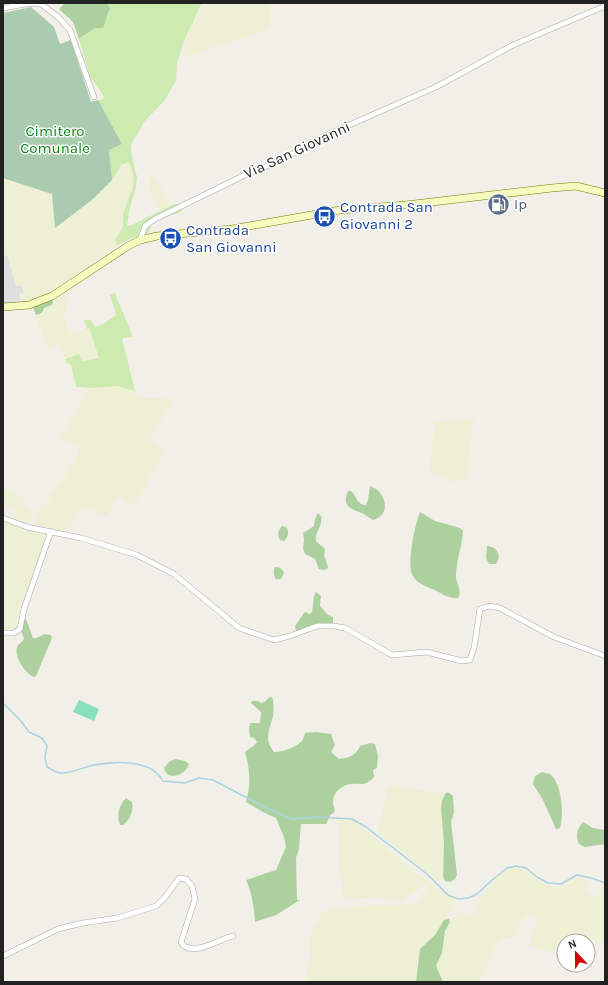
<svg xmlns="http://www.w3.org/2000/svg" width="608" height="985" viewBox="0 0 608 985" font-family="Karla,sans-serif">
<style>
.residential{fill:#e0dfdf}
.farmland{fill:#eef0d5}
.grass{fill:#cdebb0}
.forest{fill:#add19e}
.cemetery{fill:#aacbaf}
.pitch{fill:#88e0be}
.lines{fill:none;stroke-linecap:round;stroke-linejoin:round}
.stream{stroke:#aad3df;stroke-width:1.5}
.street-casing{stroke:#a9a9a9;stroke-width:6}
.secondary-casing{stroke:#707d05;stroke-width:8}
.street{stroke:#fff;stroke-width:5}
.secondary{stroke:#f7fabf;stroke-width:7}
.labels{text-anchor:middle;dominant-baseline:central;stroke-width:3;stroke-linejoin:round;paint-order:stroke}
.park-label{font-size:15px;fill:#0c8416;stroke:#fff}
.street-label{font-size:15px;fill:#222;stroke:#fff}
.service-label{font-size:15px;fill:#4e5e75;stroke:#fff;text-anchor:start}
.transit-label{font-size:15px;fill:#164399;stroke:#fff;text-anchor:start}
</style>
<rect width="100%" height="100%" fill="#f2efe9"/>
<path class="residential" d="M3,254L8,257L16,286L22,285L24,293L19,294L21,303H3Z"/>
<g class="farmland">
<path d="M204,3H270L269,29L182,58L183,49L189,30Z"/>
<path d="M128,162L132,169L134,184L131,194L123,215L122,226L115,241L117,245L54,289L42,296L21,303L19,294L24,293L22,285L16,286L8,257L3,254V178L52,194L55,228L92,200L112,180L121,165Z"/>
<path d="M151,175L160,186L172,205L161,211L149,189Z"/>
<path d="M66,294L68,296L66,311L62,314L69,330L72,333L89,328L99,358L82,361L79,354L65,359L59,344L47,348L35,314L36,315L44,308L53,302V300Z"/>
<path d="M117,386L135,391L137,395L142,398H160L173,399L149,441L165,450L134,506L118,497L106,517L85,506L79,512L67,532L35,525L36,515L45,501L48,503L51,500L48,497L68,472L76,457L80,447L67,440L65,443L59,439L90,388Z"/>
<path d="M474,419L467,476L462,480L453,482L439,476L429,474L435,422Z"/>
<path d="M5,488L8,491L26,498L23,503L34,512L28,523L14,519L18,511L3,505V493Z"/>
<path d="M3,520L48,534L19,626L17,629L13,631H3Z"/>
<path d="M388,785L445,794L442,801L441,808L444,843L443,869L444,879L439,882L378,832Z"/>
<path d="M338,819L353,821L360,825L411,869L456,901L440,929L418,958L416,982H308L306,975L310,958L309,951V940L312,928L325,910L335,907L348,909L364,905H410L418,900L428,888L427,886L424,885L402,900H390L377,897L350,899L344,897L343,894L341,875L338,869Z"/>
<path d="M515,867L524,870L538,880L551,886L560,887L567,885L575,878H584L590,880L585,892L598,897L603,884L605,885V945L579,935L576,941H564V957L528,945L536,923V919L535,916L527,915L523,919L515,935L511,938L501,939L497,943L480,982H443L436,966L442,953L445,931L450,922L460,911L462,910L470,915L474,914L481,897L489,887L502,874L510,868Z"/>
</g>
<g class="grass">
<path d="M107,3H202L184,41L177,63L176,81L164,101L144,122L131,145L132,158L137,177L136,187L130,208L127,225L130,226L174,204H177L182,210L177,214H173L164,218L156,217L149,221L151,227L148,233L135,237L117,245L115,241C117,236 122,230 123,225C123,222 123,218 123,215C128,195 141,184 128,162L121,165L112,180L109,150L122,144L98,100L103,99L104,97L98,87L90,77L79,39C86,35 104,23 108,16C110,12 109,7 107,3Z"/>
<path d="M115,293L133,337L122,338L135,391L117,386L90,388L76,387L71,365L67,363L65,359L79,354L82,361L99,358L89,328L87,329L84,320H91L95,327L103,324L116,315L110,295Z"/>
</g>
<g class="forest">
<path d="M65,3H107L110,8L103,28H95L79,39L73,22L59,9Z"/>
<path d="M52,298L53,303L52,305L44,308C43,312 41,314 36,315L32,305Z"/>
<path d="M370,486C385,490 393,515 373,520C369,518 366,515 362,513C349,509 341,504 349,490C357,494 356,505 366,505L368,500Z"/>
<path d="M420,512L435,521L460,528L463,531C462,547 456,561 456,576C456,584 463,591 458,598C450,599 442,594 435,590C426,587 416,583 412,574C407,562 415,524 420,512Z"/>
<path d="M318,513L321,516C324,526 312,535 317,542C319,544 323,547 325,549L324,555L328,567L327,569L324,570L319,569L315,559L305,554L303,549L304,540L303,533L314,526L315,519Z"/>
<path d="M282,526L286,527C290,531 288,537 284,541L280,540C277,535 278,530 282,526Z"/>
<path d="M487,546C497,546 502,556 496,564H489L486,558Z"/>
<path d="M275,567C280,567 282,569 284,573L281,579H276C273,575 273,571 275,567Z"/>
<path d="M316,592L321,596L320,606L328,615L333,617V624L296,631L295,626L304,613L306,612L309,614L312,612L314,596Z"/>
<path d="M23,617L26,619L33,638H36L45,634L51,635L52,638L36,676L34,677C26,674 14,657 17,648C18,643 23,643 24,638L21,631Z"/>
<path d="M272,697C274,702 274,711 273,716C270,730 263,738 274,752C282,752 295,748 301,742C303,740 304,736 305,733L316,732L331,734L335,745L331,752L339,759C349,758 355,756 360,746L370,743L375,744L378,756L377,768L373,770L374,777C372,779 369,782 366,783C362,785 355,783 350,784C337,787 329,798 335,810L333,814H331L326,824H301L299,849L296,858L297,900H300L276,915L255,922C254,907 252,893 246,880L276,870L286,847L284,837L276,818L263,812L246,802C251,786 250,769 245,752C249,748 254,747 257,742L254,738L250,737L249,730L250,723H260L261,712L251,703L252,701H258L262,703L266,701L268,698Z"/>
<path d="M176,759L185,761L189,764C186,775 167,782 164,768L170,761Z"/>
<path d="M542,772C545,773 548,773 551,775C562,785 564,815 560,828L556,829L543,800L533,784L535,776Z"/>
<path d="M448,792L453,796L454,813L451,822L457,875L455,879L450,882L445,881L443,876L444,843L441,808L442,801L445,794Z"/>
<path d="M126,798L132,802C134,811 130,820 123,825H120C116,816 119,805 126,798Z"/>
<path d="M583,822L593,828L605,830V844L585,847L579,844C575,835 577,829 583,822Z"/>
<path d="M449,919L450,922L445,931L442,953L436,966L443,982H416L420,949L435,935L444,920Z"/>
</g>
<path class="cemetery" d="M31,7L54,27L60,44L71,40L91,102L98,100L122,144L109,150L112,180L92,200L55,228L52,194L3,178V13Z"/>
<path class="pitch" d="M79,700L99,709L94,721L73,712Z"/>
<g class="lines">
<path class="stream" d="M3,703L21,721L29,732L42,738L47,746L45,757L47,767C51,769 56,773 61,773C72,773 84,767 94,765C115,761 151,759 163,781L185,783L199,778L213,780L266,808L292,819L318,817L352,819L366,827L427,874L448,895L458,899L468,898L477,894L491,881L507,868L516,866L526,868L537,877L548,883L561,884L577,875L591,878L605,883"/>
<defs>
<g id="street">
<path d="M3,8L31,3L41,4L58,17L70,30L94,97"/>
<path d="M140,240L145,226L155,219L245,175L265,167L296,152L331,133L436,87L513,45L605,6"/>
<path d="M3,518L27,527L81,538L137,555L174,574L239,628L274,640L290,636L317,626H334L345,628L392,655L427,652L462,661L470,660L474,648L480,609L489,606L500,608L554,637L605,656"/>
<path d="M3,633H14L20,629L24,609L51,531"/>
<path d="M3,956L58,929L83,923L117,918L156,906L166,896L179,878L186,879L192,886L195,899L181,942C190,959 219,939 233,936"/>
</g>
<path id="secondary" d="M3,307L29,305L52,296L128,246L140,240L157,236L232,229L340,210L406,205L552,188L576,186L605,193"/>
</defs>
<use href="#street" class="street-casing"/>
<use href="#secondary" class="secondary-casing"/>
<use href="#street" class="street"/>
<use href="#secondary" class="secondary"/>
</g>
<defs>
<symbol id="fuel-disc" viewBox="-11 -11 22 22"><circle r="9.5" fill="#5c6f8a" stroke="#fff"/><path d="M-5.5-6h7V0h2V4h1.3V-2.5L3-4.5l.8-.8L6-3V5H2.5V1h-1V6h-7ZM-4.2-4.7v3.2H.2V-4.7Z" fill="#fff"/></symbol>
<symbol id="bus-disc" viewBox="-11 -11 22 22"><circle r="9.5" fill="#1a4fb4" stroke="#fff"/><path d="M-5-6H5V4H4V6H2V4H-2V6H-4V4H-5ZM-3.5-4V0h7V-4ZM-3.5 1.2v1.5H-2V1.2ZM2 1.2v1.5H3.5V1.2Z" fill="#fff"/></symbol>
</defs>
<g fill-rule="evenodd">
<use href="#fuel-disc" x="486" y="192" width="25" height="25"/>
<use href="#bus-disc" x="312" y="204" width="25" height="25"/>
<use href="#bus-disc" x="158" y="226" width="25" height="25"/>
</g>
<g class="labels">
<g class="park-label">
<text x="55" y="131">Cimitero<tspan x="55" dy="17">Comunale</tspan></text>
</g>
<g class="street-label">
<text transform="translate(297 150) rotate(-25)">Via San Giovanni</text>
</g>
<g class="service-label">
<text x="514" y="204">Ip</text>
</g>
<g class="transit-label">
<text x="340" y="207">Contrada San<tspan x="340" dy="17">Giovanni 2</tspan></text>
<text x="186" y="230">Contrada<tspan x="186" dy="17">San Giovanni</tspan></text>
</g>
</g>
<rect width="608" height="985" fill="none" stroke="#222222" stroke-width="8"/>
<g transform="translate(576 953) rotate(338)"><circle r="19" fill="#ffffff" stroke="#a7a7a7"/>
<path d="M0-3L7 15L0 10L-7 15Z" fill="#d40000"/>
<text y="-6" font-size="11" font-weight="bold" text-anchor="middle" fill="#222222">N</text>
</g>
</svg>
